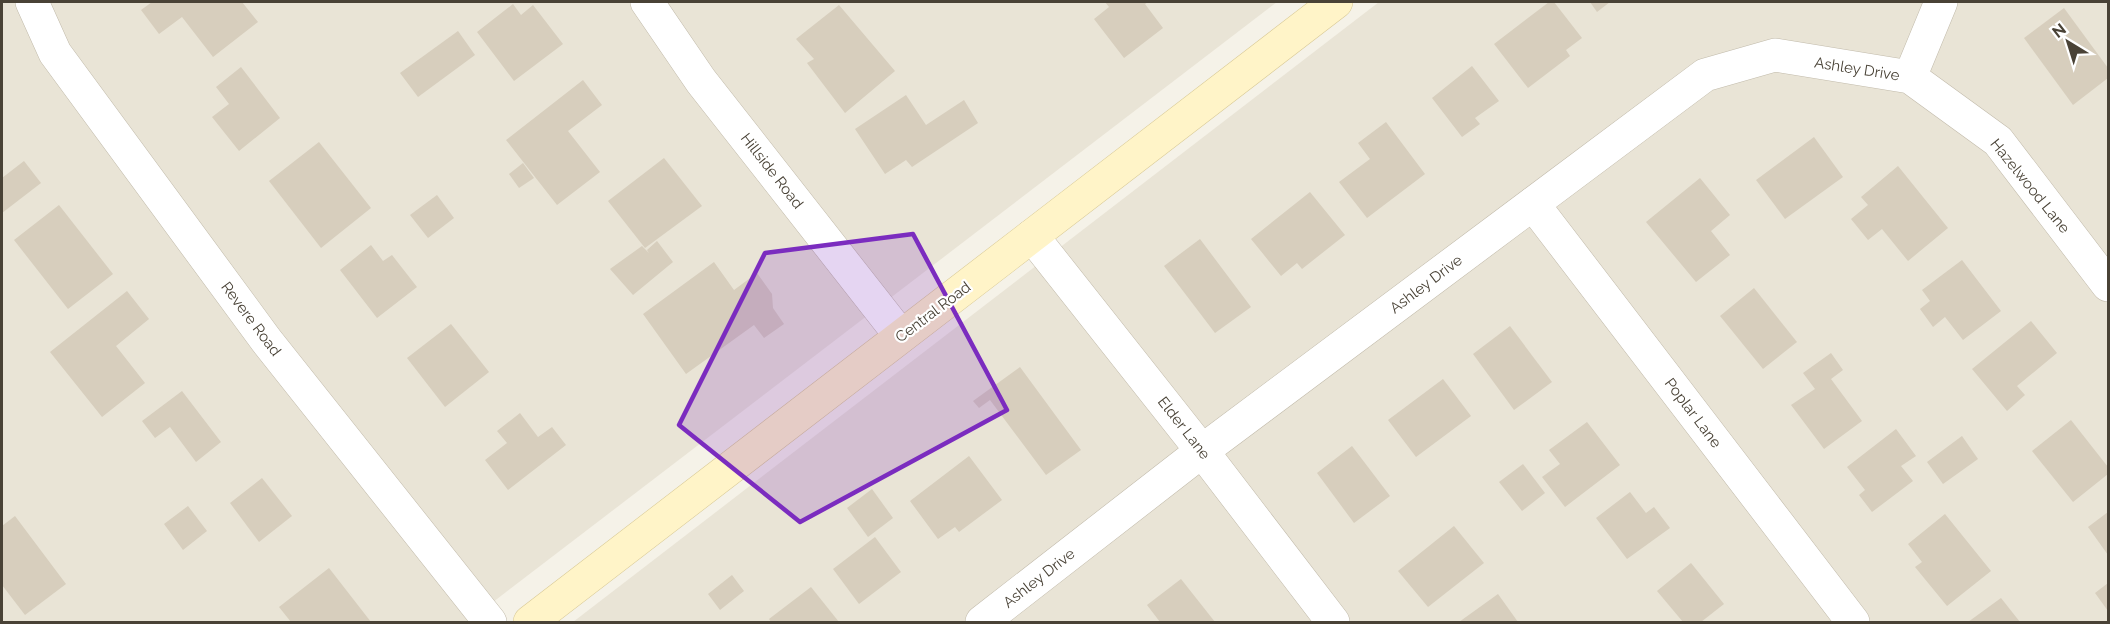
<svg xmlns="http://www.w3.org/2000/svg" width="2110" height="624" viewBox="0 0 2110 624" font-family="Raleway,sans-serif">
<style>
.residential{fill:#e9e4d6}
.building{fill:#d7cebd}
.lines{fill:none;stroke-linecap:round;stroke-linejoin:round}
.street-casing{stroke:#c1baaa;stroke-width:34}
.secondary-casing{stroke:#d8c995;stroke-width:34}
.street{stroke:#fff;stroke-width:33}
.secondary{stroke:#fff4c8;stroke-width:33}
.marked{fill:#7b2cbf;fill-opacity:0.2;stroke:#7b2cbf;stroke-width:4.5;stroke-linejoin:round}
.labels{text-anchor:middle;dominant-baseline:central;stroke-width:4.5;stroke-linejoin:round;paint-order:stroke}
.street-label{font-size:15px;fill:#494236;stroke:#fff}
</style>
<rect width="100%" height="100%" fill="#f5f2e8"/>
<g class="residential">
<path d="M2,2H1277L467,622H2Z"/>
<path d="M1379,2H2108V622H573Z"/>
</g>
<g class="building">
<path d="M152,2H242L258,22L213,57L182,17L159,34L141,10Z"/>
<path d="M1105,2H1148L1145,4L1163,28L1124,58L1094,19L1109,7Z"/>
<path d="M1549,2H1554L1582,38L1566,50L1570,56L1528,88L1494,44Z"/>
<path d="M1590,2H1610L1597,12Z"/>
<path d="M513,4L521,15L533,5L563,44L514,81L477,32Z"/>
<path d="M839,5L895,71L845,113L807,63L814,59L796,39Z"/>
<path d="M2064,8L2108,68V78L2073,105L2024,38Z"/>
<path d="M458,31L475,55L418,97L400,73Z"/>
<path d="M1472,66L1499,101L1475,118L1480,124L1462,137L1432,98Z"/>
<path d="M241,67L280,118L239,151L212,117L229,104L216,87Z"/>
<path d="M583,80L602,105L568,131L600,172L557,205L506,140Z"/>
<path d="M906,95L926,125L964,100L978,123L912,167L906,160L885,174L855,129Z"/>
<path d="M1386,122L1425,174L1367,218L1339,182L1370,159L1358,143Z"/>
<path d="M1814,137L1843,177L1785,219L1756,180Z"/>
<path d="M319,142L371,208L321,248L269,181Z"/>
<path d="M664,158L702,206L645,248L608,201Z"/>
<path d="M24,161L41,183L2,213V178Z"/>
<path d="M523,163L534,178L519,188L509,174Z"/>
<path d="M1898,166L1948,228L1908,261L1882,229L1868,240L1851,219L1868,205L1861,197Z"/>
<path d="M1700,178L1730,215L1711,231L1730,255L1696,282L1646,222Z"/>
<path d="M1310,192L1345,235L1302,269L1297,263L1281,276L1251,239Z"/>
<path d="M437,195L454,218L428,238L410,215Z"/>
<path d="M59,205L113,274L68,309L14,240Z"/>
<path d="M1200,239L1251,307L1215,333L1164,266Z"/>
<path d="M657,241L673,262L633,295L610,269L642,246L649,253L647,250Z"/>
<path d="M371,245L383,261L392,255L417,287L377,318L340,270Z"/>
<path d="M1962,260L2001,311L1963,340L1945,317L1933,327L1920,309L1930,301L1922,290Z"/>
<path d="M714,262L734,290L757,273L772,294L773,308L784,324L764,338L754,325L686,374L643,314Z"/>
<path d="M1754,288L1797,342L1763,369L1720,316Z"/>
<path d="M127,291L149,319L116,346L145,383L102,417L50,352Z"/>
<path d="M2031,321L2057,353L2017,386L2025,395L2007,411L1972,369Z"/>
<path d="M451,324L489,372L445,407L407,358Z"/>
<path d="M1510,326L1552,382L1514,410L1473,354Z"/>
<path d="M1831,353L1843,370L1831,379L1862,421L1824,449L1791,405L1815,389L1803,373Z"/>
<path d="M1020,367L1081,450L1046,475L990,400L979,408L973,401Z"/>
<path d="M1443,379L1471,416L1416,457L1388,420Z"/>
<path d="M182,391L221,442L196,462L170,427L155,438L142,421Z"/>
<path d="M520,413L538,437L552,427L566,445L508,490L485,460L507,443L497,431Z"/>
<path d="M2071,420L2108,467V474L2073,502L2032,451Z"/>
<path d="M1587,422L1620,465L1565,507L1542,477L1560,464L1549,450Z"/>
<path d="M1896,429L1916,456L1901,466L1913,481L1872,512L1859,495L1865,490L1847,467Z"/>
<path d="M1962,436L1978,459L1943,484L1927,462Z"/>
<path d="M1352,446L1390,496L1354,523L1317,473Z"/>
<path d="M969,456L1002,500L959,532L955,527L938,539L910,501Z"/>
<path d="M1523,464L1545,493L1522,511L1499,482Z"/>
<path d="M262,478L292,516L259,542L230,503Z"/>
<path d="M872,489L893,518L868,537L847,508Z"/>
<path d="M1630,492L1646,513L1654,507L1670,528L1627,559L1596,518Z"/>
<path d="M188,506L207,531L183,550L164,524Z"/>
<path d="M2108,512V555L2088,527Z"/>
<path d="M1945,514L1991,571L1947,606L1915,567L1922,562L1908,544Z"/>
<path d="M15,516L66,584L25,615L2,585V526Z"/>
<path d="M1454,526L1484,563L1428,607L1398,571Z"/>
<path d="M875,537L901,572L859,604L833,569Z"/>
<path d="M1691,563L1724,604L1701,622H1683L1657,591Z"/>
<path d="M329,568L371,622H291L279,607Z"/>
<path d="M732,575L744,591L720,610L708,594Z"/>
<path d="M1181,579L1215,622H1160L1147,605Z"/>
<path d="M2108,583V611L2095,593Z"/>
<path d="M811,587L839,622H771L769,619Z"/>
<path d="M1498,594L1518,622H1459Z"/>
<path d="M2001,598L2020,622H1968Z"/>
</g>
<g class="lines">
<defs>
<g id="street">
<path d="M32,2L55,53L266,340L490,622"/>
<path d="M647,2L701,81L901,336"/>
<path d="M1910,77L1941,2"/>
<path d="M1533,204L1853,622"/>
<path d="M1032,236L1202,451L1333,622"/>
<path d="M982,622L1202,451L1705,75L1775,55L1910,77L1998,141L2108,285"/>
</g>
<path id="secondary" d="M530,622L1336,2"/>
</defs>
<use href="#street" class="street-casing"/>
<use href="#secondary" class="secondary-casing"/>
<use href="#street" class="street"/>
<use href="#secondary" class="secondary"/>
</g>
<path class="marked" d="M913,234L1007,410L800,522L679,425L765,253Z"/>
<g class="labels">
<g class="street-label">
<text transform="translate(1857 69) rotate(9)">Ashley Drive</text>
<text transform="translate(772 171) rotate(52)">Hillside Road</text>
<text transform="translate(2030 186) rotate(51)">Hazelwood Lane</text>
<text transform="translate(1426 284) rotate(-37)">Ashley Drive</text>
<text transform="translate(933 312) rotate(-37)">Central Road</text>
<text transform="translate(251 319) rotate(53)">Revere Road</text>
<text transform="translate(1693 413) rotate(53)">Poplar Lane</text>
<text transform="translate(1184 428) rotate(52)">Elder Lane</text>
<text transform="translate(1039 578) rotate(-38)">Ashley Drive</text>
</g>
</g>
<rect width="2110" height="624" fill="none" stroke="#494236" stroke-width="6"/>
<g transform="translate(2068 42) rotate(322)" stroke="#ffffff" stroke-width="4.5" paint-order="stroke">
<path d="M0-4.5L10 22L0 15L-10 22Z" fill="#494236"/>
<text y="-9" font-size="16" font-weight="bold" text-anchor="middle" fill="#494236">N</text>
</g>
</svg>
